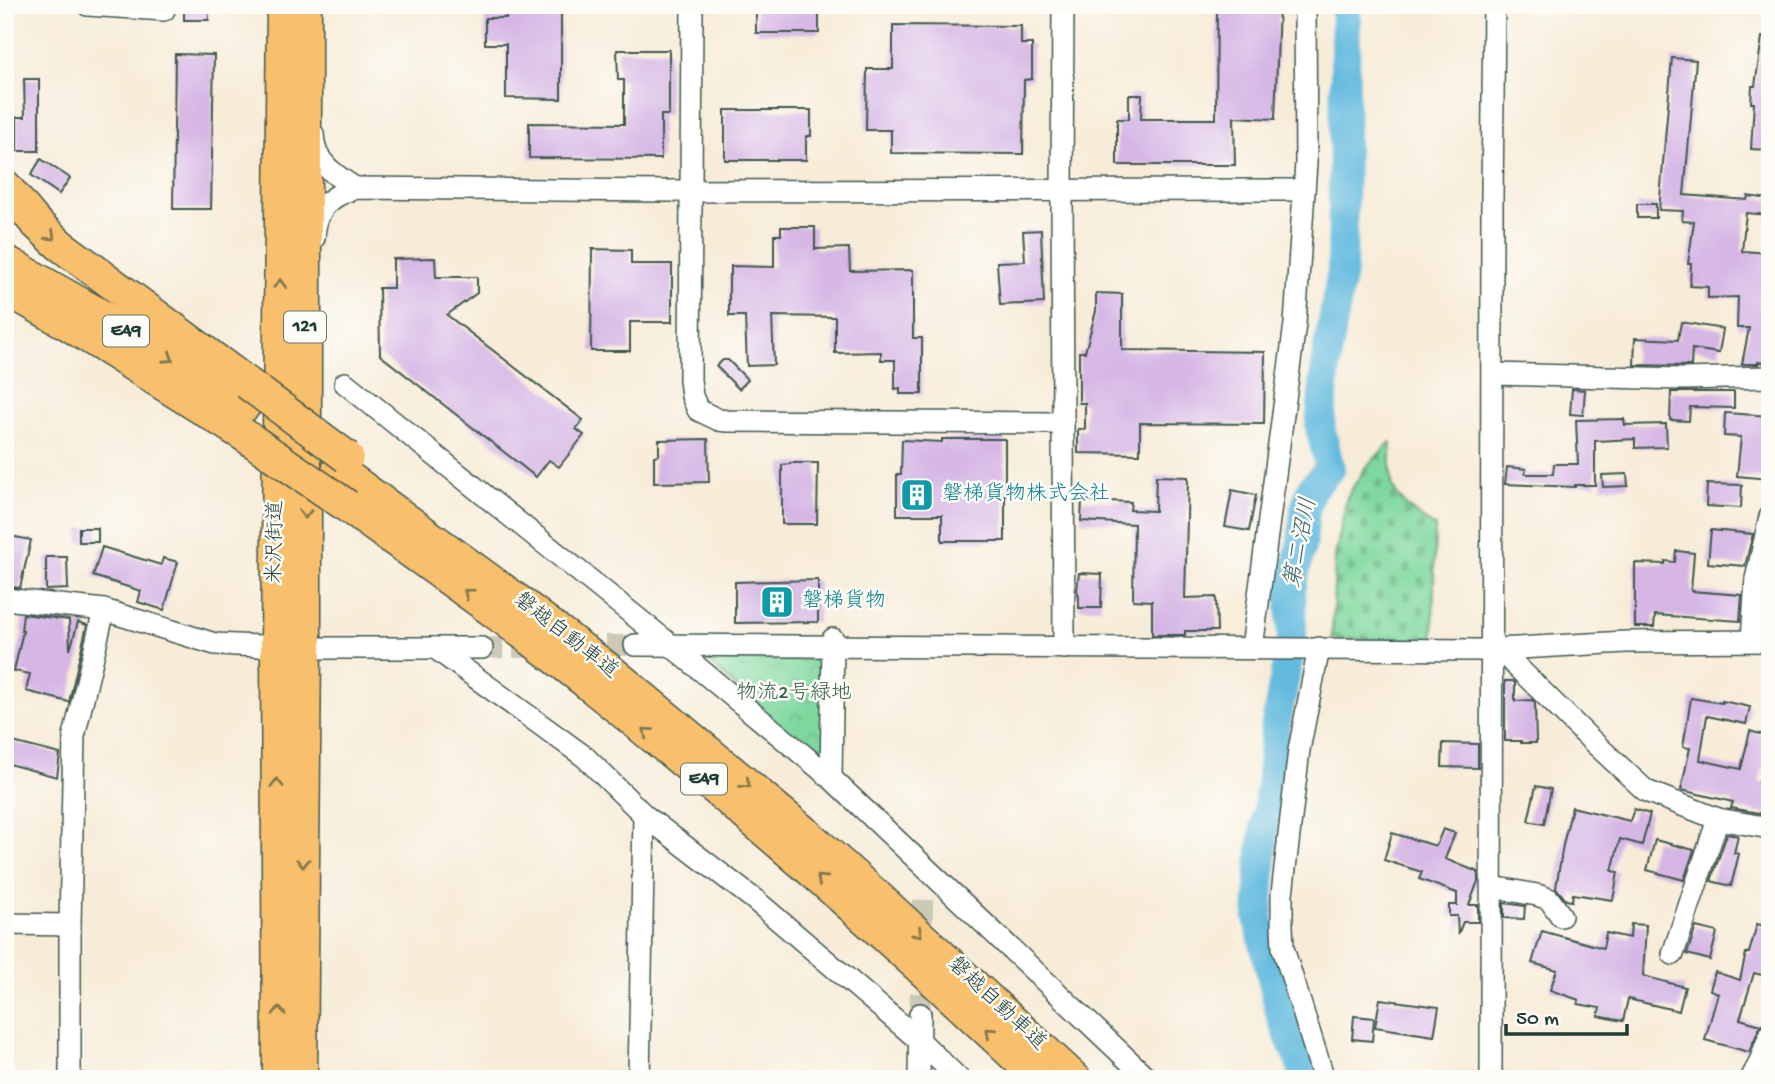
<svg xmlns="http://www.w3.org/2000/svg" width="1775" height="1084" viewBox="0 0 1775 1084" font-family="'Gochi Hand','Klee One',sans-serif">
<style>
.cemetery{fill:url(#cemetery-stones);stroke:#4e8a69;stroke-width:2}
.park{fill:url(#park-crowns);stroke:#4e8a69;stroke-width:2}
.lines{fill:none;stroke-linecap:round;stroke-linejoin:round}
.river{stroke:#62badf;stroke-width:30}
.building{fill:#d5b6e5}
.minor-tunnel{stroke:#ccc9b7;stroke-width:21;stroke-dasharray:21 10;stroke-linecap:butt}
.minor-casing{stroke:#3f574d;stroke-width:24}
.highway-casing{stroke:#3f574d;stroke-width:35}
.minor{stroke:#fff;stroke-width:21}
.highway{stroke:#f8bf6c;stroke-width:32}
.highway-bridge-casing{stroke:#3f574d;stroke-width:35;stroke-linecap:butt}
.highway-bridge{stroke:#f8bf6c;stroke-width:32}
.oneway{stroke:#81784d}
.labels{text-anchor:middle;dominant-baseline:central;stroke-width:5;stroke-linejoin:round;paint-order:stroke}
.shield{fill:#fdfcf7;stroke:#62766e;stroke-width:2}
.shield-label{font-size:19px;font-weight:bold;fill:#1f3d34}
.culture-label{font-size:21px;fill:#0d838f;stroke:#fdfcf7;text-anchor:start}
.street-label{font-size:21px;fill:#1f3d34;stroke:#fdfcf7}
.park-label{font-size:21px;fill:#37644e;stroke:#fdfcf7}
.water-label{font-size:23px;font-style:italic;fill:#336267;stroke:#fdfcf7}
</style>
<defs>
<pattern id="cemetery-stones" width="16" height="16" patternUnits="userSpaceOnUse" patternTransform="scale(1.75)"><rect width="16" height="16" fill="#7ed89e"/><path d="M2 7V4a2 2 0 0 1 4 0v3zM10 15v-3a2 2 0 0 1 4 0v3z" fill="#6cba89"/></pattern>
<pattern id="park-crowns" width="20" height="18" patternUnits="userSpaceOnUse" patternTransform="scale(1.75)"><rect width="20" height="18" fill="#7ed89e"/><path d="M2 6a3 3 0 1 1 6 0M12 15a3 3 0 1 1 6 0" fill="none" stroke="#6cba89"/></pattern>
</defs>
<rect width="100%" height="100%" fill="#fdfcf7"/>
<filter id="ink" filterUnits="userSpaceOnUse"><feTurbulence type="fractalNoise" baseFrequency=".0143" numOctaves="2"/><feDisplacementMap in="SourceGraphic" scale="14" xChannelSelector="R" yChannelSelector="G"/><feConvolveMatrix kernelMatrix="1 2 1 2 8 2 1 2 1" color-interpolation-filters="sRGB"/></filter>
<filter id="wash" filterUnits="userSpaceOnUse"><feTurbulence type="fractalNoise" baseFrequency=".00686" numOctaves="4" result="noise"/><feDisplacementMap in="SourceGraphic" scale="28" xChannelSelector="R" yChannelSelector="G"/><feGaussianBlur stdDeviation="1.57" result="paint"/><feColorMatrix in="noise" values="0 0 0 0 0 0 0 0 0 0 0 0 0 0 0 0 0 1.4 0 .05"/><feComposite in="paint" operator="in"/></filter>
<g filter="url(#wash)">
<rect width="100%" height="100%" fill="#f7ecd8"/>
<path class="cemetery" d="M1391,442C1391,455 1390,469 1392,482C1395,502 1419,516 1435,527L1433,641L1332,639L1335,556L1347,497L1365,468Z"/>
<path class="park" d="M705,659L827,660V768Z"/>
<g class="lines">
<path class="river" d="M1307,1079L1281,1016L1258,917L1262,850L1272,778L1275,729L1292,638L1291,590L1302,542L1305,510L1311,489L1330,469L1320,427L1327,354L1342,271L1346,5"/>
</g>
<g id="blocks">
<g class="building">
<path d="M184,5H208L209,20H184Z"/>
<path d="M506,5H561V99L506,98V44H485V18H506Z"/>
<rect x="756" y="5" width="63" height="28"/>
<path d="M1217,5H1279L1275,119L1234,117L1235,165H1117V119H1129V95H1142L1141,119H1216Z"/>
<path d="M893,25L1021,26V44H1032V79L1024,80L1023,154L891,153V130H866L867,69H893Z"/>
<path d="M1762,37L1770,38V150L1751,149L1754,103H1751L1752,86H1755Z"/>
<path d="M617,50H669V115H661V159L529,158V123L624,124V80H618Z"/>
<path d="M175,54L214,55L211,209H173Z"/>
<path d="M1672,58L1696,60L1684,195L1747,200L1748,196L1770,199V215L1746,213L1742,251L1770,253V281H1768L1766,308H1763L1762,335L1770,336V363L1758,362V364H1742L1749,328H1737L1738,297L1708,298V287L1690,286L1691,264H1688L1694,222L1682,221L1683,211L1659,210Z"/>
<path d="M24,79H39V151H17V117H25Z"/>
<path d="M725,110H811V136H806V160H725Z"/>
<path d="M41,159L70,178L59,194L31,175Z"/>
<rect x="1637" y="204" width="19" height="14"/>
<path d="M781,227H815V249L849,248L850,271L913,270V338H922V394H900V388L895,389V360H881V352L835,353V317L772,316L774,365L747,366L745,316H729V275H731V266L774,267V235H781Z"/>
<path d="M1041,230L1044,303L1000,305L997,262L1025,261L1023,231Z"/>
<path d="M592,249L631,250V264H672V322H630V351H591Z"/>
<path d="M435,258L436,277H477V293L447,315L583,420L576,429L584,435L559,467L549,460L536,477L380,355L379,288H393V259Z"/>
<path d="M1096,293L1122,294V350L1265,352L1264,424L1140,423V454L1078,453V429H1085V403H1079V352H1085L1096,311Z"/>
<path d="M1681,322L1723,329L1719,353L1692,349L1691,366L1634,365L1635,338L1678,340Z"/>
<path d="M723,360H728L748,380L739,389L716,366Z"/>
<path d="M1572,389L1585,390L1583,415L1570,414Z"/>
<path d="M1671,392H1734V408L1690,407L1689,421L1670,420Z"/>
<path d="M1725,413L1770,416L1769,479L1737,476L1741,437L1724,436Z"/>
<path d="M1624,419L1625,425L1666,424L1667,447L1635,448V439L1595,441V485H1575V487L1505,484L1507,467L1526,469L1525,474H1553L1554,464H1578L1576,420Z"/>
<path d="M708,439L709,482L654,483V456L659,455V440Z"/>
<path d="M942,439H1005V541H942V515H897V474H901L902,440L942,442Z"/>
<path d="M790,463H818L817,524H782V465L790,464Z"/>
<path d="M1627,474L1628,486L1603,487L1602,475Z"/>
<path d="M1156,476L1188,477L1185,598L1216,597L1217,631H1185V635H1152V601L1133,600L1134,524L1081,521L1082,500L1131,502L1130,510L1155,511Z"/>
<path d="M1707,484L1742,485L1741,508L1706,506Z"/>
<path d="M1232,490L1256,495L1249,531L1225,527Z"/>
<rect x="79" y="528" width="19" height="14"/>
<path d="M1711,530L1753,534L1745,566L1708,563Z"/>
<path d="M5,535L31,540L20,588L7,586L10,576H5Z"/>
<path d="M102,547L161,565L163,558L178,562L164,610L138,602L141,591L93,576Z"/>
<path d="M1676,551L1694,553L1691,591L1742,595L1740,621L1655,615L1654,627H1635V563L1665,564V561L1675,562Z"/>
<path d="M46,557H67L68,589L46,590Z"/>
<path d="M1079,573L1102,574L1101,608H1079V597L1077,590Z"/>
<path d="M818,580V622L735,623V582Z"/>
<path d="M23,614L69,620L70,650L78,622L87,625L69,702L26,691L30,674L14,671L23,631H21Z"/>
<path d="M1505,681H1513L1515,683V701L1532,700L1535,703L1536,743H1521V741H1505Z"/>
<path d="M1691,698L1722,703V701L1750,707L1746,724L1707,716L1700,760L1741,769L1750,731L1770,737V744L1759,782L1770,785V815L1731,808L1733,802L1681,790L1690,748L1683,747Z"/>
<path d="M5,740L60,754L57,777L5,763Z"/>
<path d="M1443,743L1478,744V768L1442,767Z"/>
<path d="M1536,786L1551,789L1544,824L1528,821Z"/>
<path d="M1572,807L1630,821L1634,809L1650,814L1642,845L1620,839L1612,871L1618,872L1613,900L1573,894L1572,901L1566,900L1556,888L1563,845Z"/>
<path d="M1443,829L1455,833L1445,859L1478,872V881L1469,905H1478V922H1463L1458,934L1457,916H1449V905H1457V893L1419,879L1422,872L1384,860L1392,833L1436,846Z"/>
<path d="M1727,834L1738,836L1734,853L1739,854L1731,886L1711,881Z"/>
<path d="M1655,840L1694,850L1684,880L1647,870Z"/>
<path d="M1504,903L1525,906L1524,919L1504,918Z"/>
<path d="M1631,924L1646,925L1643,976L1685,987L1679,1011L1628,999L1623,1021L1598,1016L1600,1008L1578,1004L1579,1000L1550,990L1557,970L1532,963L1542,931L1603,948L1606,933L1630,938Z"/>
<path d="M1757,924L1770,927V977L1754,973L1740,1019L1761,1025L1749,1052L1705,1040L1718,993L1710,990L1715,972L1740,980L1746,953H1749Z"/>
<path d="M1696,927L1717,932L1710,960L1687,954Z"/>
<path d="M1380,999L1439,1007L1434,1036L1375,1027Z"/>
<path d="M1354,1016L1374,1018L1372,1041L1352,1039Z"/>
</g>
</g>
</g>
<g filter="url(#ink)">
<use href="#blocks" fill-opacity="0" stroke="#3f574d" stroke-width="2"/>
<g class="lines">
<g class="minor-tunnel">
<path d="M575,646L635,645"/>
<path d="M482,648L543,647"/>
<path d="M920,1014L923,891"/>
</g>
<defs>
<g id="minor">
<path d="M88,5L164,10"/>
<path d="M692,5L690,380L692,396L698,410L719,420L727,421L1062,423"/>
<path d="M1063,5L1062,191L1064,648"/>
<path d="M313,134C314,162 333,174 355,188"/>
<path d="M314,238C315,209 328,197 355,188L666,191L1304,190"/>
<path d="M1493,374L1681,379L1770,377"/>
<path d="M345,383L662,638L831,778L1148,1079"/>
<path d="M5,599L104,610L215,644L305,648H482"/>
<path d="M1752,640L1756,579L1770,517"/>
<path d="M635,645L1482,650L1626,642L1770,641"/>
<path d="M435,648L585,757L644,815L755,900L919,1040L959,1079"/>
<path d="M1252,648L1295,324L1306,163L1305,5"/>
<path d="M1319,648L1299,750L1282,894V926L1283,948L1324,1079"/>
<path d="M1500,650L1589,738L1646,791L1718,819L1770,828"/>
<path d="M831,778L833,639"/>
<path d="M1492,887L1537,895L1549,899L1561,916"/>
<path d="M5,924L70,925"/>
<path d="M1673,954L1718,819"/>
<path d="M70,1079V925L74,736L104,610"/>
<path d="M639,1079L644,815"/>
<path d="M919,1079L920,1014"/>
<path d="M1491,1079L1492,200L1494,5"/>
<path d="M1751,1079L1759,1064L1770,1034"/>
</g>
<g id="highway">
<path d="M5,186L35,222L60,245L247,383"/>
<path d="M5,261L107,319L244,406"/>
<path d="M5,288L68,324L244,435"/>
<path d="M338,470L521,603L612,672L810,837L879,898L1075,1079"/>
<path d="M347,506C433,568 520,628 602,695C753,817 899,945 1039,1079"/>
<path d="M279,1079L277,647L283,5"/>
<path d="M301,1079L305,648V5"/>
</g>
</defs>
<use href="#minor" class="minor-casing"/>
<use href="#highway" class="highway-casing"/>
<use href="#minor" class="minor"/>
<use href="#highway" class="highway"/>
<defs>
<g id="highway-bridge">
<path d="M247,383L347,457"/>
<path d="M244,435L347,506"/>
</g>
</defs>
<use href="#highway-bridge" class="highway-bridge-casing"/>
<use href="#highway-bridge" class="highway-bridge"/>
</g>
<defs><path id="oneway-chevron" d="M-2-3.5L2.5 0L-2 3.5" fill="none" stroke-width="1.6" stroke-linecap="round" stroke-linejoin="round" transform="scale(1.75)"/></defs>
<g class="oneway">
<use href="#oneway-chevron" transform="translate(51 236) rotate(41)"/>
<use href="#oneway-chevron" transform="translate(280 284) rotate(-89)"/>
<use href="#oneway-chevron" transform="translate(169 358) rotate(33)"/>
<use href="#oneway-chevron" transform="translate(305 514) rotate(90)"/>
<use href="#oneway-chevron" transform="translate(468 593) rotate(-144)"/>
<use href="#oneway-chevron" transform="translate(647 732) rotate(-140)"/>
<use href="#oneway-chevron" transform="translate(277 783) rotate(-90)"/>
<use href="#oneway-chevron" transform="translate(746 784) rotate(40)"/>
<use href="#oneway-chevron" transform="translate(303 863) rotate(90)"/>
<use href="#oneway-chevron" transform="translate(821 879) rotate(-138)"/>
<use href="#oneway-chevron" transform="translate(918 933) rotate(42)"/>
<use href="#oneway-chevron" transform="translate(279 1011) rotate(-90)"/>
<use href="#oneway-chevron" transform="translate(990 1032) rotate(-138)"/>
</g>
</g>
<defs>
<symbol id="building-square" viewBox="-11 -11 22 22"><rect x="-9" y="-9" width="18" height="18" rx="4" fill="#0f9aa8" stroke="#fdfcf7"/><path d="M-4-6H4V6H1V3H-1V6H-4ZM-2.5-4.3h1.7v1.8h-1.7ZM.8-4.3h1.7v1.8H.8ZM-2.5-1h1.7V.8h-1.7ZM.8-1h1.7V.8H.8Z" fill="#fff"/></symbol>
</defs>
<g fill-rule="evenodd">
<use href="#building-square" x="898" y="476" width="38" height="38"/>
<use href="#building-square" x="758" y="583" width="38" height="38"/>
</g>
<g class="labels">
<g class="shield">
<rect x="284" y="311.5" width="42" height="31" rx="5"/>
<rect x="103" y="315.5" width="46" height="31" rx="5"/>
<rect x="681" y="763.5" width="46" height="31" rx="5"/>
</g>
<g class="shield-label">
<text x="305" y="327">121</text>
<text x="126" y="331">E49</text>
<text x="704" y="779">E49</text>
</g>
<g class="culture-label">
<text x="942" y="495">磐梯貨物株式会社</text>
<text x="802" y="602">磐梯貨物</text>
</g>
<g class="street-label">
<text transform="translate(277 542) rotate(-89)">米沢街道</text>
<text transform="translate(565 637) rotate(38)">磐越自動車道</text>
<text transform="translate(996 1005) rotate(43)">磐越自動車道</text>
</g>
<g class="park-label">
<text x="794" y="694">物流2号緑地</text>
</g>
<g class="water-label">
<text transform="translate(1302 543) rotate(-79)">第二沼川</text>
</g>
</g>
<rect width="1775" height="1084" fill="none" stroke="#fdfcf7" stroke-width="28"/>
<path d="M1506 1024v10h121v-10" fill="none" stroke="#1f3d34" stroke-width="3.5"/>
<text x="1516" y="1024" font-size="21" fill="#1f3d34" stroke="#fdfcf7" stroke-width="5" paint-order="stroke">50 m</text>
</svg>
